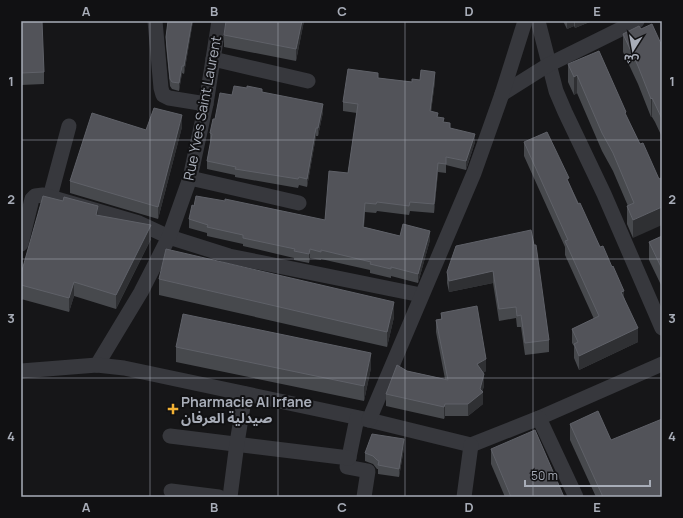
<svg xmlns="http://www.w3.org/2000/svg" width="683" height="518" viewBox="0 0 683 518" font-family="Manrope,'Noto Sans Arabic',sans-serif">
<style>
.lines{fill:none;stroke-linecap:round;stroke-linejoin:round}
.minor{stroke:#37383d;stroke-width:15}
.wall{fill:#47494d}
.shaded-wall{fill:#2f3033}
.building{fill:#525359;stroke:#5f6168}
.grid{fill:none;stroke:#a8adb8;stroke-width:1;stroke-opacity:0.55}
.poi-dot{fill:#f2b134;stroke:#111113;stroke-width:1.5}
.labels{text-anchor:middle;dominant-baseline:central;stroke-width:4;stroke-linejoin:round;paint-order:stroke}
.street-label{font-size:14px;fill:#a8adb8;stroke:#111113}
.poi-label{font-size:14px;font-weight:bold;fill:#a8adb8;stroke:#111113;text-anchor:start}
.neatline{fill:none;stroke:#a8adb8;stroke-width:1.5}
.grid-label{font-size:13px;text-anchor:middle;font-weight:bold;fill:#a8adb8}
</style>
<rect width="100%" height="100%" fill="#161618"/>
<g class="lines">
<g class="minor">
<path d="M155,21L161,88L163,95L169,98L206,104"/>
<path d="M538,21L556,91L565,112L604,194L662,328"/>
<path d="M213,59L308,81"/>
<path d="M502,94L548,65L637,21"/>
<path d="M190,178L299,203"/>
<path d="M50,197L69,126"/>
<path d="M21,244L32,199L35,196L43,195L139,223L169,237L229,256L421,295"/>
<path d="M97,365L141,292L169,237L190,178L206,104L219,21"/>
<path d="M21,371L97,365L124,368L369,420L471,445L539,418L662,364"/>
<path d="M357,418L347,467L368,471L364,497"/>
<path d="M539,418L576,497"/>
<path d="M369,420L474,173L502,94L525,21"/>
<path d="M170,436L349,458"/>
<path d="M171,491L219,497"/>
<path d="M230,497L237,443L245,394"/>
<path d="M464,497L471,445"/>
</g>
</g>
<g class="wall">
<path d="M21,21L44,72V84L21,85Z"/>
<path d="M168,21H193L184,74L182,73L179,91L172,89L170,86L166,45V37Z"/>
<path d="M304,21L296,61L224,47V35Z"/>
<path d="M563,21H592L575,28L574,26L567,29Z"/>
<path d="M641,29L662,46V137L655,122L652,117H651L638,84L623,52V34Z"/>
<path d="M568,64L626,116L640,144L633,238L627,224V206H628L613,171L602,151L577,93L574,95L568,82Z"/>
<path d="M378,78L412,82L435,81L431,112L450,128L475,142L466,170L446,165V173L438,172L434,213L410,211L409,215L377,211L376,213L365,212L364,227L400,236L430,240L418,283L391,276V278L370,273V270L321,259V260L310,258L309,263L294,260V258L243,246V244L207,236V233L189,228V219L325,220L348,173L357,113L343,111V102Z"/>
<path d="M262,92L323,112L318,136H316L307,187L299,185L298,188L235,177V175L207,169V161L211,142H210V133L215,119L232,95Z"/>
<path d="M182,127L158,219L70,193V181L146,130Z"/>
<path d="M524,142L569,183L624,297L638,342L579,370L574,358V346L572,343V329L594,319L565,255V247L524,156Z"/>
<path d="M98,216L151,239L116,309L74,296L69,312L21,299V274Z"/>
<path d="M531,230L549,340V352L525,355L521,327H517L516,318L499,321L493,283L449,292L447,283V272Z"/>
<path d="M662,236V287L649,260V242Z"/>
<path d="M159,279L394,317L387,347L159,295Z"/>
<path d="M441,313L486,371L483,373L484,386L482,392L483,404L468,416H445L444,419L386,406V394L407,371L445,379L436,332V320L441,319Z"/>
<path d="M176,347L371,368L364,401L176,362Z"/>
<path d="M570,424L611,440L662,497H596L570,440Z"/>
<path d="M404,448L399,477L378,474V469H377L373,464L365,461V453Z"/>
<path d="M491,449L564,497H505L491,464Z"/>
</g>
<g class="shaded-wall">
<path d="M192,21H193L184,74V66Z"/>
<path d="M302,21H304L296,61V49Z"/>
<path d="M567,21H574V26L567,29Z"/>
<path d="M575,21H592L575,28Z"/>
<path d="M182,66V73L179,91V83Z"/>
<path d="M435,72V81L430,120V111Z"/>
<path d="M577,75V93L574,95V77Z"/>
<path d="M652,98V117H651V99Z"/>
<path d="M323,104V112L318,136V128Z"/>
<path d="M182,115V127L158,219V207Z"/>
<path d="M316,128V136L307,187V179Z"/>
<path d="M475,134V142L466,170V161Z"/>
<path d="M438,163V172L434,213V204Z"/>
<path d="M365,203V212L363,236V227Z"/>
<path d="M98,206V221L96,215Z"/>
<path d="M662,207V225L633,238V220Z"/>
<path d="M151,225V239L116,309V295Z"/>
<path d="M430,231V240L418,283V274Z"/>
<path d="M310,249V258L309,263V254Z"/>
<path d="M493,271V283L449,292V281Z"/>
<path d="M74,282V296L69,312V298Z"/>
<path d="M624,291V304L621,292Z"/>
<path d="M394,302V317L387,347V332Z"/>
<path d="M638,328V342L579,370V356Z"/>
<path d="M371,353V368L364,401V386Z"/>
<path d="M486,359V371L477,376V364Z"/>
<path d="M484,374V386L482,393L483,392V404L468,416V404L480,389Z"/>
<path d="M445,404V416L444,419V407Z"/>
<path d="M404,439V448L399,477V469Z"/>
</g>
<g class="building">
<path d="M21,21H42L44,72L21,73Z"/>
<path d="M168,21H192L184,66H182L179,83L172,82L170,79L166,37Z"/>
<path d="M226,21H302L296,49L224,35Z"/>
<path d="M652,24L662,46V119L655,104L652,98L651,99L638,66L623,34L639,26L641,29Z"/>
<path d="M599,51L626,112L625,113L640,144L643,143L659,179L661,178L662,180V207L633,220L627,206L634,203L613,153L602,133L577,75L574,77L568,64Z"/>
<path d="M348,69L378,73V78L412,82V79L420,80L421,70L435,72L430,111L438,113L437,117L444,118L443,122L450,123V128L475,134L466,161L446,157V164L438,163L434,204L410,202L409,206L377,202L376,204L365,203L363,227L400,236L403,224L430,231L418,274L391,267V269L370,264L371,262L321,250V252L310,249L309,254L294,251L295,249L243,238V235L207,227L208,225L189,219L192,205L194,206L196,196L225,201V199L325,220L329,171L348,173L358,104L343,102Z"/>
<path d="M234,86L247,88V86L262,89V92L323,104L318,128H316L307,179L299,177L298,179L235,169L236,167L207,161L212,134L210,133L213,119H215L220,93L232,95Z"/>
<path d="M154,108L182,115L158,207L70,181L92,113L146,130Z"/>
<path d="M547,132L569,178L567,179L578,204L580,203L600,247L603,246L612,267L613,266L624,291L621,292L638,328L579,356L574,344L578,342L572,329L599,316L565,241L568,240L524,142Z"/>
<path d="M43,196L63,201L64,197L98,206L96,215L151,225L116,295L74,282L69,298L21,285V274Z"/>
<path d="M531,230L534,245H536L549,340L525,343L521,315L517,316L516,307L499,309L493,271L449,281L447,272L456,246Z"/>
<path d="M662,236V269L649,242Z"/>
<path d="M166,249L394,302L387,332L159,279Z"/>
<path d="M477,306L486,359L477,364L484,374L480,389L483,392L468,404H445L444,407L386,394L397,365L407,371L448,380L436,320L442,319L441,313Z"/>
<path d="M183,314L371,353L364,386L176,347Z"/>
<path d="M598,411L611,440L662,419V497H603L570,424Z"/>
<path d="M535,430L564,497H511L491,449Z"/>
<path d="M372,434L404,439L399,469L378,465L379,461L377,460L373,456L365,453Z"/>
</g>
<path class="grid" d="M150,21V497M278,21V497M405,21V497M533,21V497M21,140H662M21,259H662M21,378H662"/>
<path class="poi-dot" d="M171 403h4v4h4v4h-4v4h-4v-4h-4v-4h4z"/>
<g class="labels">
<g class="street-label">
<text transform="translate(202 108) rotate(-79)">Rue Yves Saint Laurent</text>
</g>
<g class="poi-label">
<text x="181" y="401">Pharmacie Al Irfane<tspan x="181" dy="16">صيدلية العرفان</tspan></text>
</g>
</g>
<rect width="683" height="518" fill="none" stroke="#111113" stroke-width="44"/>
<g transform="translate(633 50) rotate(191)" stroke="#111113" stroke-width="3" paint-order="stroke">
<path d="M0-3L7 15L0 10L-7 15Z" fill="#a8adb8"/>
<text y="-6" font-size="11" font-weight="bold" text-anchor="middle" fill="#a8adb8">ش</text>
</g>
<path d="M525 480v6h125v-6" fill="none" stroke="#a8adb8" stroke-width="2"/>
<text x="531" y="480" font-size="12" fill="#a8adb8" stroke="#111113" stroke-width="3" paint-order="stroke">50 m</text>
<rect x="22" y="22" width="639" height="474" class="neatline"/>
<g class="grid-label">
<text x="86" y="16">A</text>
<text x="214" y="16">B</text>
<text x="342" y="16">C</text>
<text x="469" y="16">D</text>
<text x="597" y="16">E</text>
<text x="11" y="86">1</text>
<text x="672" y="86">1</text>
<text x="11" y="204">2</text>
<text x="672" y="204">2</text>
<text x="11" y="323">3</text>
<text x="672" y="323">3</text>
<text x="11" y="441">4</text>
<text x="672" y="441">4</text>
<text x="86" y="512">A</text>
<text x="214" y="512">B</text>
<text x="342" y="512">C</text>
<text x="469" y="512">D</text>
<text x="597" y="512">E</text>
</g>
</svg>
